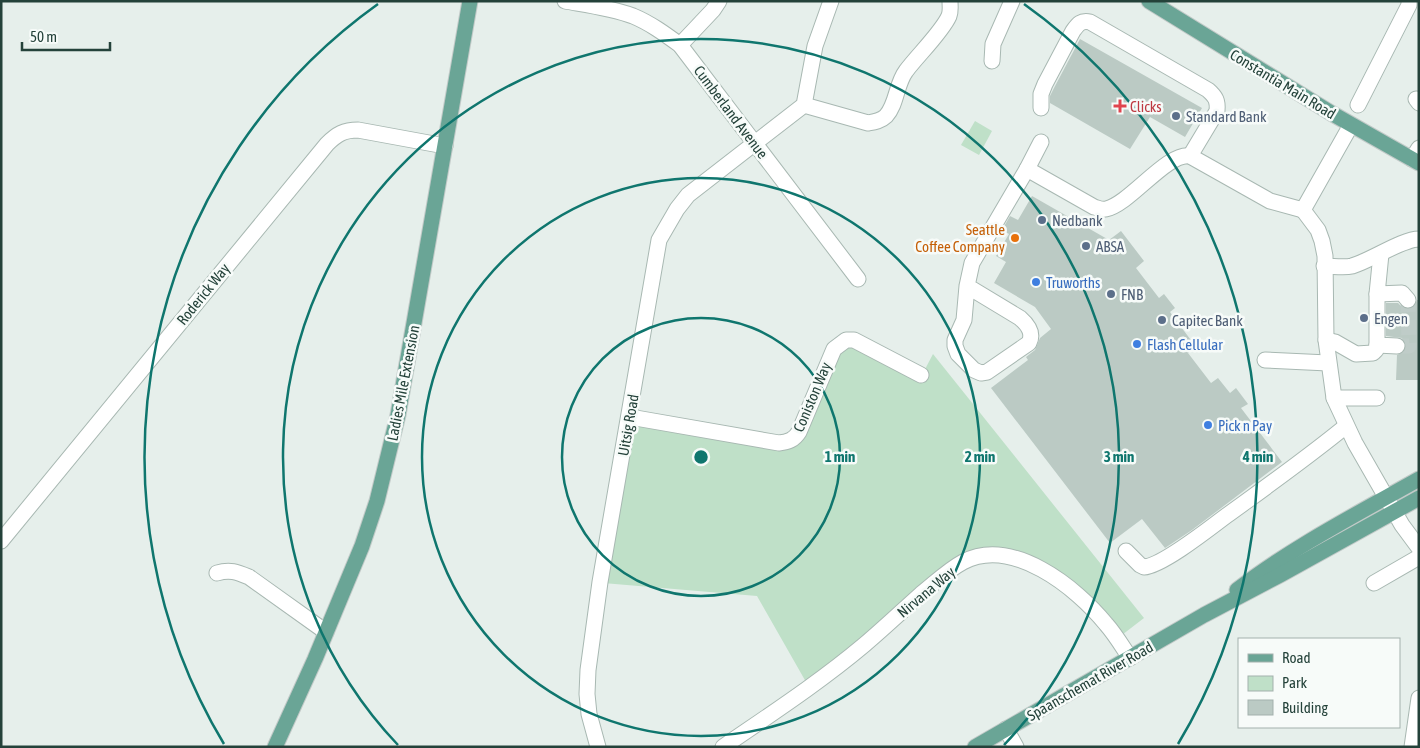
<svg xmlns="http://www.w3.org/2000/svg" width="1420" height="748" viewBox="0 0 1420 748" font-family="'Asap Condensed',sans-serif">
<style>
.green{fill:#bfe0c8}
.building{fill:#bbcac4}
.lines{fill:none;stroke-linecap:round;stroke-linejoin:round}
.minor-tunnel{stroke:#bfccc8;stroke-width:15;stroke-dasharray:15 8;stroke-linecap:butt}
.minor-casing{stroke:#a8b8b2;stroke-width:17}
.major-casing{stroke:#c2cac8;stroke-width:17}
.minor{stroke:#fff;stroke-width:15}
.major{stroke:#6aa596;stroke-width:15}
.ring{fill:none;stroke:#0f766e;stroke-width:2.5}
.health-dot{fill:#e0444e;stroke:#f7fbf9;stroke-width:2}
.service-dot{fill:#5c6f8a;stroke:#f7fbf9;stroke-width:2}
.food-dot{fill:#e8710a;stroke:#f7fbf9;stroke-width:2}
.shop-dot{fill:#3f7fe0;stroke:#f7fbf9;stroke-width:2}
.labels{text-anchor:middle;dominant-baseline:central;stroke-width:5;stroke-linejoin:round;paint-order:stroke}
.street-label{font-size:15px;fill:#24423a;stroke:#f7fbf9}
.health-label{font-size:15px;fill:#be3a42;stroke:#f7fbf9;text-anchor:start}
.service-label{font-size:15px;fill:#4e5e75;stroke:#f7fbf9;text-anchor:start}
.food-label{font-size:15px;fill:#c56008;stroke:#f7fbf9;text-anchor:end}
.shop-label{font-size:15px;fill:#366cbe;stroke:#f7fbf9;text-anchor:start}
.centre{fill:#0f766e;stroke:#f7fbf9;stroke-width:2.5}
.ring-label{font-size:15px;text-anchor:middle;font-weight:bold;fill:#0f766e;stroke:#f7fbf9;stroke-width:5;stroke-linejoin:round;paint-order:stroke}
</style>
<rect width="100%" height="100%" fill="#e6efeb"/>
<g class="green">
<path d="M975,121L992,131L979,155L961,145Z"/>
<path d="M846,340L922,375L933,354L1144,618L1118,638L1107,624L1024,562L974,559L810,689L757,596L603,583L630,417L785,443Z"/>
</g>
<g class="building">
<path d="M1080,39L1202,108L1185,137L1150,117L1130,149L1050,103V96L1054,88Z"/>
<path d="M1032,196L1109,240L1121,231L1144,261L1136,268L1159,298L1164,294L1175,308L1170,312L1196,347L1188,353L1211,383L1218,378L1230,393L1236,388L1248,404L1241,408L1282,462L1192,530L1165,548L1142,519L1110,543L991,388L1028,360L1026,357L1035,350L1040,338L1051,329L1035,307L994,283L1006,262L996,256L1009,234L1002,230L1010,216L1018,220Z"/>
<path d="M1417,300H1419V380H1396L1397,355L1405,351L1406,346L1402,338L1386,336V303H1398L1404,309H1409L1414,307Z"/>
</g>
<g class="lines">
<path class="minor-tunnel" d="M1397,346H1409L1408,300"/>
<defs>
<g id="minor">
<path d="M565,1C588,5 612,8 633,16C650,23 665,34 680,45L858,279"/>
<path d="M680,45L713,10L719,1"/>
<path d="M992,61L993,44L1012,1"/>
<path d="M1416,99L1419,103"/>
<path d="M804,105L868,123C874,122 881,121 886,116C897,104 896,84 906,71C917,56 942,32 949,16C951,11 950,7 950,1"/>
<path d="M1358,105L1409,5V1"/>
<path d="M1041,108V94L1045,84L1073,31C1078,24 1081,20 1090,22L1208,90C1216,97 1218,101 1217,111L1190,156"/>
<path d="M1351,125L1303,210L1318,230L1322,241L1325,256L1326,340L1334,398L1355,443L1402,525L1419,548"/>
<path d="M1412,159L1419,148"/>
<path d="M1027,169L1041,142"/>
<path d="M1381,254L1377,294L1402,293L1408,300"/>
<path d="M1324,266C1333,266 1344,268 1352,266C1372,260 1402,239 1419,239"/>
<path d="M967,286L1020,318C1028,325 1034,333 1029,343L987,372L981,373L974,370L958,354L955,346V340L964,320L967,286L972,263L1027,169L1094,207C1098,208 1101,210 1106,209C1130,204 1167,152 1190,156L1270,201L1303,210"/>
<path d="M1377,294V345L1397,346"/>
<path d="M1326,340L1335,342L1356,354L1373,353L1376,350L1377,345"/>
<path d="M1265,360L1328,363"/>
<path d="M1334,398H1377"/>
<path d="M630,417L779,443C788,442 794,440 799,432L834,349L846,340H854L921,375"/>
<path d="M1,541L327,144C337,134 344,130 358,130L445,146"/>
<path d="M1126,551L1140,565L1144,567C1162,566 1210,528 1226,516C1266,487 1307,458 1346,426"/>
<path d="M217,573C230,569 237,572 249,577L326,632"/>
<path d="M1374,583L1419,557"/>
<path d="M1006,729L1016,747"/>
<path d="M598,747L589,714L587,694L588,670L600,582L659,240L677,209L688,195L804,105L815,46L831,1"/>
<path d="M723,747C771,714 820,682 864,645C884,628 902,611 921,594C935,583 948,570 963,562C1012,536 1076,587 1106,624C1115,634 1122,646 1130,658"/>
<path d="M1412,747L1419,698"/>
</g>
<g id="major">
<path d="M1149,1L1331,113L1419,163"/>
<path d="M1237,590C1293,547 1357,514 1419,479"/>
<path d="M275,747L315,659L362,546L377,501L398,415L470,1"/>
<path d="M975,747L1204,615L1280,575L1419,498"/>
</g>
</defs>
<use href="#minor" class="minor-casing"/>
<use href="#major" class="major-casing"/>
<use href="#minor" class="minor"/>
<use href="#major" class="major"/>
</g>
<g class="ring">
<circle cx="701" cy="457" r="139"/>
<circle cx="701" cy="457" r="279"/>
<path d="M398 745A418 418 0 1 1 1004 745"/>
<path d="M224 744A557 557 0 0 1 378 4M1024 4A557 557 0 0 1 1178 744"/>
</g>
<path class="health-dot" d="M1117.5 98.5h5v5h5v5h-5v5h-5v-5h-5v-5h5z"/>
<g class="service-dot">
<circle cx="1176" cy="116" r="5"/>
<circle cx="1042" cy="220" r="5"/>
<circle cx="1086" cy="246" r="5"/>
<circle cx="1111" cy="294" r="5"/>
<circle cx="1364" cy="318" r="5"/>
<circle cx="1162" cy="320" r="5"/>
</g>
<circle class="food-dot" cx="1015" cy="238" r="5"/>
<g class="shop-dot">
<circle cx="1036" cy="282" r="5"/>
<circle cx="1137" cy="344" r="5"/>
<circle cx="1208" cy="425" r="5"/>
</g>
<g class="labels">
<g class="street-label">
<text transform="translate(1283 84) rotate(31)">Constantia Main Road</text>
<text transform="translate(731 112) rotate(53)">Cumberland Avenue</text>
<text transform="translate(203 294) rotate(-51)">Roderick Way</text>
<text transform="translate(403 383) rotate(-79)">Ladies Mile Extension</text>
<text transform="translate(812 397) rotate(-67)">Coniston Way</text>
<text transform="translate(628 425) rotate(-80)">Uitsig Road</text>
<text transform="translate(926 592) rotate(-40)">Nirvana Way</text>
<text transform="translate(1090 681) rotate(-30)">Spaanschemat River Road</text>
</g>
<g class="health-label">
<text x="1130" y="106">Clicks</text>
</g>
<g class="service-label">
<text x="1186" y="116">Standard Bank</text>
<text x="1052" y="220">Nedbank</text>
<text x="1096" y="246">ABSA</text>
<text x="1121" y="294">FNB</text>
<text x="1374" y="318">Engen</text>
<text x="1172" y="320">Capitec Bank</text>
</g>
<g class="food-label">
<text x="1005" y="229">Seattle<tspan x="1005" dy="17">Coffee Company</tspan></text>
</g>
<g class="shop-label">
<text x="1046" y="282">Truworths</text>
<text x="1147" y="344">Flash Cellular</text>
<text x="1218" y="425">Pick n Pay</text>
</g>
</g>
<circle cx="701" cy="457" r="8" class="centre"/>
<g class="ring-label">
<text x="840" y="462">1 min</text>
<text x="980" y="462">2 min</text>
<text x="1119" y="462">3 min</text>
<text x="1258" y="462">4 min</text>
</g>
<rect width="1420" height="748" fill="none" stroke="#24423a" stroke-width="5"/>
<rect x="1238" y="638" width="162" height="90" fill="#f7fbf9" stroke="#a3b1ad"/>
<rect x="1248" y="654" width="25" height="8" fill="#6aa596" stroke="#a3b1ad"/>
<text x="1282" y="663" font-size="15" fill="#24423a">Road</text>
<rect x="1248" y="676" width="25" height="15" fill="#bfe0c8" stroke="#a3b1ad"/>
<text x="1282" y="688" font-size="15" fill="#24423a">Park</text>
<rect x="1248" y="700" width="25" height="15" fill="#bbcac4" stroke="#a3b1ad"/>
<text x="1282" y="713" font-size="15" fill="#24423a">Building</text>
<path d="M22 42v8h88v-8" fill="none" stroke="#24423a" stroke-width="2.5"/>
<text x="30" y="42" font-size="15" fill="#24423a" stroke="#f7fbf9" stroke-width="4" paint-order="stroke">50 m</text>
</svg>
